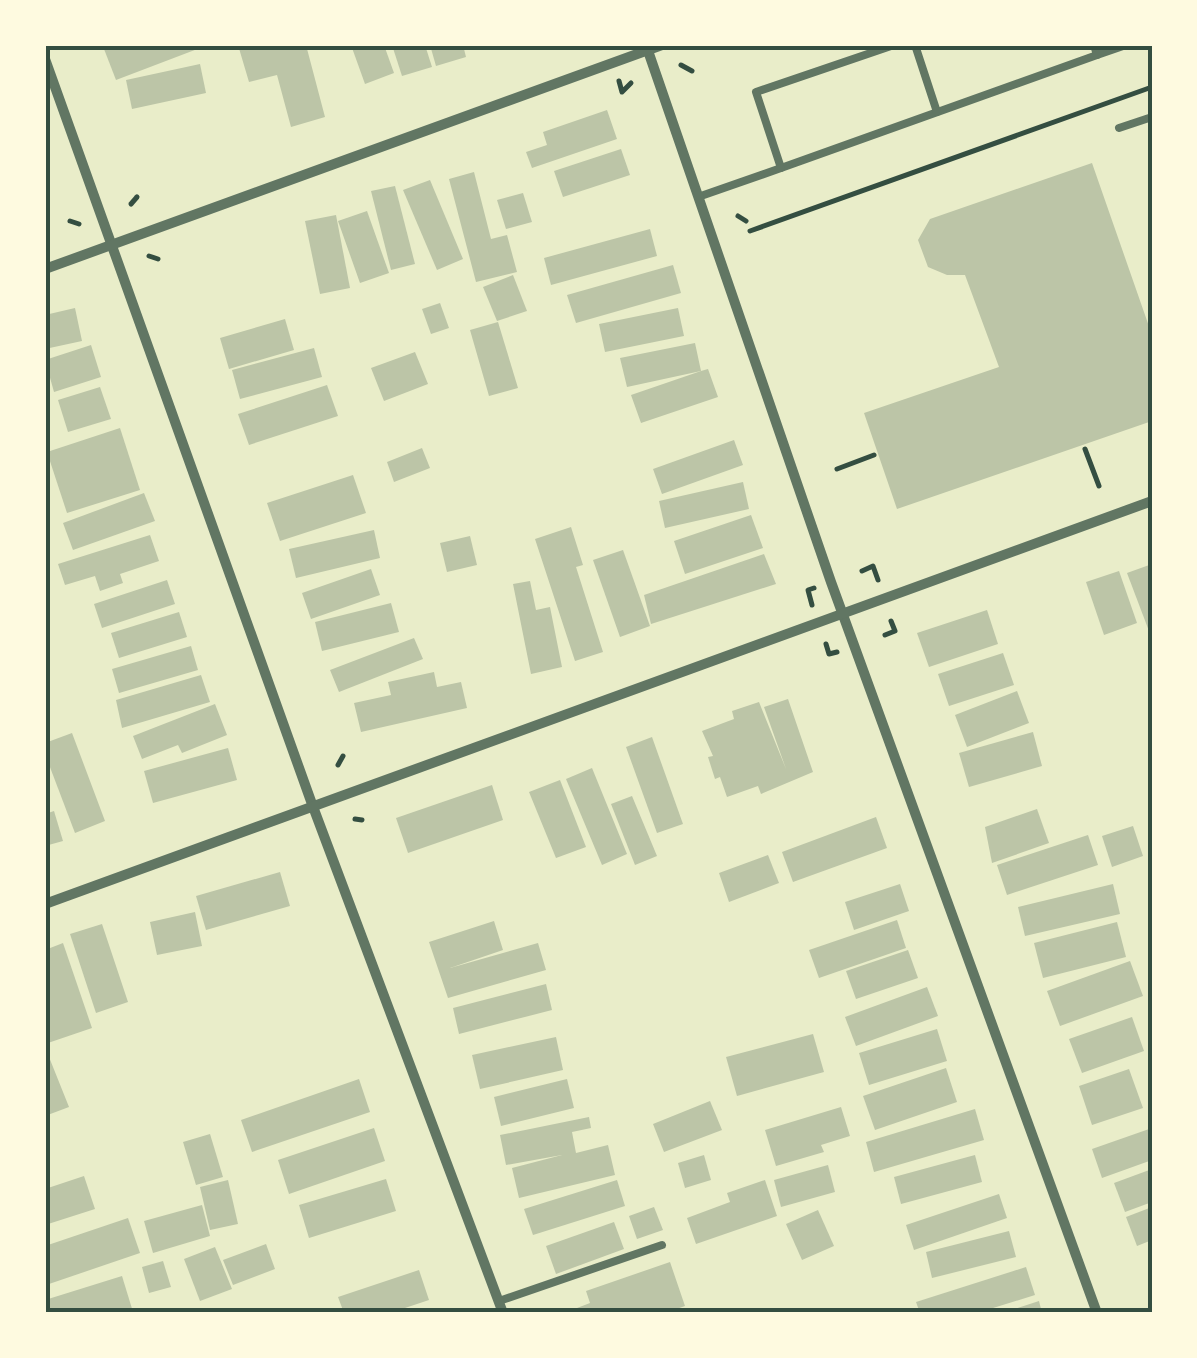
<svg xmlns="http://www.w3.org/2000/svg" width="1197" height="1358" viewBox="0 0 1197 1358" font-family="'Open Sans',sans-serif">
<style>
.building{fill:#bcc5a7}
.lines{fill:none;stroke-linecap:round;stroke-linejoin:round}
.path{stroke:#344e41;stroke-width:5}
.service{stroke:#617663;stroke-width:8}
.minor{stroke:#617663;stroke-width:10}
.neatline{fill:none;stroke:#344e41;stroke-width:4}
</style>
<rect width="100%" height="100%" fill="#e9edc9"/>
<g class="building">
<path d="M115,45H199L200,48L116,80L104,49Z"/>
<path d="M238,45H306L325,117L291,127L277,75L249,82Z"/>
<path d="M351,45H384L394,73L365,84Z"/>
<path d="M392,45H425L432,67L402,76Z"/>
<path d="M430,45H463L466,57L436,66Z"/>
<path d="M200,64L206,93L132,109L126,80Z"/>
<path d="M607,110L617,139L532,168L526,152L547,145L543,132Z"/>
<path d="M621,149L630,175L563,197L554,171Z"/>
<path d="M1092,163L1152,335V421L897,509L864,413L999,367L965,275H947L928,267L918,240L930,219Z"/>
<path d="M474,172L491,239L507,235L517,272L476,282L449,179Z"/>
<path d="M430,180L463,259L437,270L403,190Z"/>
<path d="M395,186L415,264L391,270L371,191Z"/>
<path d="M523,193L532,222L506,229L497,200Z"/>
<path d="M367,211L389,273L360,283L338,221Z"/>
<path d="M336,215L350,288L320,294L305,221Z"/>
<path d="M650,229L657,256L551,285L544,258Z"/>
<path d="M673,265L681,293L576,323L567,295Z"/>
<path d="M513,275L527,311L497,321L483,287Z"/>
<path d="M440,303L449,328L431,334L422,309Z"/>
<path d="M75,308L82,341L45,349V315Z"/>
<path d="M678,308L684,336L605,352L599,324Z"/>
<path d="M285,319L294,350L229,369L220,338Z"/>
<path d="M498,322L518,388L489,396L470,330Z"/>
<path d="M695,343L701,371L708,369L718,397L641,423L631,395L701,371L627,387L620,358Z"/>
<path d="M91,345L101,377L54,392L45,360Z"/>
<path d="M314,348L322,377L240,399L232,370Z"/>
<path d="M415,352L428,384L384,401L371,368Z"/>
<path d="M327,385L338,416L249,445L238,414Z"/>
<path d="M100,387L111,419L68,432L58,400Z"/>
<path d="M120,428L140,490L67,513L47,452Z"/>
<path d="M734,440L743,465L662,494L653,469Z"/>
<path d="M422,448L430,468L394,482L387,462Z"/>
<path d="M353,475L366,513L280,541L267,503Z"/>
<path d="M743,482L749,509L665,528L659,501Z"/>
<path d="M144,493L155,521L73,550L63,523Z"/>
<path d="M751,515L763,548L685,574L674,541Z"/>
<path d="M571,527L583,565L576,567L603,652L575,661L535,539Z"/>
<path d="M374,530L380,558L296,578L289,549Z"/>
<path d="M150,535L159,561L120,574L123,583L100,591L95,576L65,585L58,564Z"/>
<path d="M470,536L477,565L447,572L440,543Z"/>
<path d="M623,550L650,626L620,637L593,560Z"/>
<path d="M764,554L776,584L651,624L644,595Z"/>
<path d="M1152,564V639L1127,573Z"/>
<path d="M371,569L380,595L311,619L302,593Z"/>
<path d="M1119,571L1137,623L1104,635L1086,582Z"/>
<path d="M167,580L175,604L102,628L94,604Z"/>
<path d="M530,581L536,610L550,607L562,667L531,674L513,584Z"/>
<path d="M391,603L399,632L322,651L315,622Z"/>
<path d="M987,610L998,644L929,667L917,633Z"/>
<path d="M179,612L187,637L119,658L111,633Z"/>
<path d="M414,638L423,659L339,692L330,670Z"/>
<path d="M191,646L198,670L119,693L112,669Z"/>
<path d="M1003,653L1014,685L949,706L938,674Z"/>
<path d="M434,672L437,687L461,682L467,708L361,732L354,703L391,695L388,682Z"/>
<path d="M201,675L210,702L122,728L116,700Z"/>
<path d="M1017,691L1029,723L967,747L955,715Z"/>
<path d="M788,699L813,772L761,794L758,786L727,797L720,777L715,779L708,757L713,756L702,731L734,719L732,711L759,702L786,769L764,707Z"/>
<path d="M215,704L227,735L182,753L178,745L142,759L133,736Z"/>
<path d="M1033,732L1042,766L969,787L959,753Z"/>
<path d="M72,733L105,821L75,833L45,754V743Z"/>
<path d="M652,737L683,824L657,833L626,747Z"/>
<path d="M228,748L237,780L153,803L144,771Z"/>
<path d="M592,768L627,854L602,865L566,779Z"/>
<path d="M560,780L586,847L556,858L529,792Z"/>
<path d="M492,785L503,820L408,853L396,818Z"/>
<path d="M632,796L657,856L635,865L611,804Z"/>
<path d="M1037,809L1049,843L992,863L985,827Z"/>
<path d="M54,811L63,841L45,846V814Z"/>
<path d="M876,817L887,848L793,882L782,852Z"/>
<path d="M1133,826L1143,856L1112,867L1102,836Z"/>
<path d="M1088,835L1098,865L1007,895L997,865Z"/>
<path d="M768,855L779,883L729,902L719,873Z"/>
<path d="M280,872L290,906L206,930L196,896Z"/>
<path d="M900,884L909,911L854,930L845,902Z"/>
<path d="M1113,884L1120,914L1025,936L1018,907Z"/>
<path d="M195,912L202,946L157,955L150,922Z"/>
<path d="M897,920L906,948L819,978L809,950Z"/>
<path d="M494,921L503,950L450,968L538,943L546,970L448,998L429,942Z"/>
<path d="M1117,922L1126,957L1043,978L1034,943Z"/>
<path d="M102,924L128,1002L96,1013L70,934Z"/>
<path d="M63,943L92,1028L45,1044V950Z"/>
<path d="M908,950L918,978L856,999L846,971Z"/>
<path d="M1130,961L1143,996L1060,1026L1047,991Z"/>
<path d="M546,984L552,1010L459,1034L453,1008Z"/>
<path d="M927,987L938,1016L856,1046L845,1017Z"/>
<path d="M1132,1017L1144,1051L1082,1073L1069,1039Z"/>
<path d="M937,1029L947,1061L869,1085L859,1053Z"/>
<path d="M813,1034L824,1072L737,1096L726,1057Z"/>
<path d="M556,1037L563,1070L480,1089L472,1055Z"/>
<path d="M45,1047L69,1107L45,1116Z"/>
<path d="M946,1068L957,1102L875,1130L863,1096Z"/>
<path d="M1129,1069L1143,1108L1092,1125L1079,1086Z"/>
<path d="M359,1079L370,1112L252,1152L241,1120Z"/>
<path d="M567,1079L574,1108L501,1126L494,1097Z"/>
<path d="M710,1101L722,1130L664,1152L653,1124Z"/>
<path d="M841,1107L850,1136L821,1145L824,1152L776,1166L765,1130Z"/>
<path d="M975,1109L984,1140L874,1172L866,1142Z"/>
<path d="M589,1117L591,1128L572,1132L576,1153L608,1145L615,1175L519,1198L512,1168L562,1155L506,1165L500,1135Z"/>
<path d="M374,1128L385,1161L289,1194L278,1160Z"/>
<path d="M1152,1128V1160L1102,1178L1092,1149Z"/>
<path d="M210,1134L223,1177L196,1185L183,1142Z"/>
<path d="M704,1155L711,1180L685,1188L678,1163Z"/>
<path d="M975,1155L982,1182L901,1204L894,1177Z"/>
<path d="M828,1165L835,1192L781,1207L774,1180Z"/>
<path d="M1152,1169V1202L1125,1212L1114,1183Z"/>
<path d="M84,1176L95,1209L45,1225V1189Z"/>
<path d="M386,1179L396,1211L309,1238L299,1205Z"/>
<path d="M228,1180L238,1224L210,1230L200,1187Z"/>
<path d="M617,1180L625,1206L533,1235L524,1209Z"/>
<path d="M765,1180L777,1216L696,1244L687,1218L730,1202L727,1193Z"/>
<path d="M999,1194L1007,1218L914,1250L906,1225Z"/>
<path d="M202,1205L210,1236L153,1253L144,1221Z"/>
<path d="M654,1207L663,1230L637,1239L629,1216Z"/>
<path d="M1152,1207V1240L1137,1246L1126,1217Z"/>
<path d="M818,1210L834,1246L802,1260L786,1224Z"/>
<path d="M128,1218L140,1253L49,1284L45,1246Z"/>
<path d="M614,1222L624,1249L556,1274L546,1246Z"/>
<path d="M1009,1231L1016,1257L932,1278L926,1252Z"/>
<path d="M266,1244L275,1269L233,1285L223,1260Z"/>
<path d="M215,1247L232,1289L200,1301L184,1259Z"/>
<path d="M163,1261L171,1287L149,1293L142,1267Z"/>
<path d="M670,1262L685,1306L665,1313H564L590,1303L586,1291Z"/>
<path d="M1026,1267L1035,1295L977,1313H920L916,1302Z"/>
<path d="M419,1270L429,1300L390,1313H344L338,1297Z"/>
<path d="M122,1276L133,1312L49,1313L45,1300Z"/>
<path d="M1039,1301L1042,1313H1005V1312Z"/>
</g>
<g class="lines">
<g class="path">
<path d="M681,65L692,71"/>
<path d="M619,81L622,92L631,83"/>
<path d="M131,204L137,197"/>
<path d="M738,216L746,221"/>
<path d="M70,221L79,224"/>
<path d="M750,231L1152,87"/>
<path d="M149,256L158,259"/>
<path d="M1085,449L1099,486"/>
<path d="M837,469L874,455"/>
<path d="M862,571L873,566L878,580"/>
<path d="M812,605L808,590L814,588"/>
<path d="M885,635L895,631L891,621"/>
<path d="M826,644L829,654L837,652"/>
<path d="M338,765L343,756"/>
<path d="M355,819L362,820"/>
</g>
<g class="service">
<path d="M894,45L756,92L781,168L1097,55L1094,45"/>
<path d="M915,45L937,112"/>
<path d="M1097,55L1126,45"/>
<path d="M1119,128L1152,117"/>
<path d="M698,197L781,168"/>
<path d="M499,1301L662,1245"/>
</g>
<g class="minor">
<path d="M646,45L831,582L1097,1313"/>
<path d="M45,59L312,804L503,1313"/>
<path d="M45,269L662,45"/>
<path d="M45,904L1152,501"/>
</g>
</g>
<rect width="1197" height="1358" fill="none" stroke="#fefae0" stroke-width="95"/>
<rect x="48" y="48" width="1102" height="1262" class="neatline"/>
</svg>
